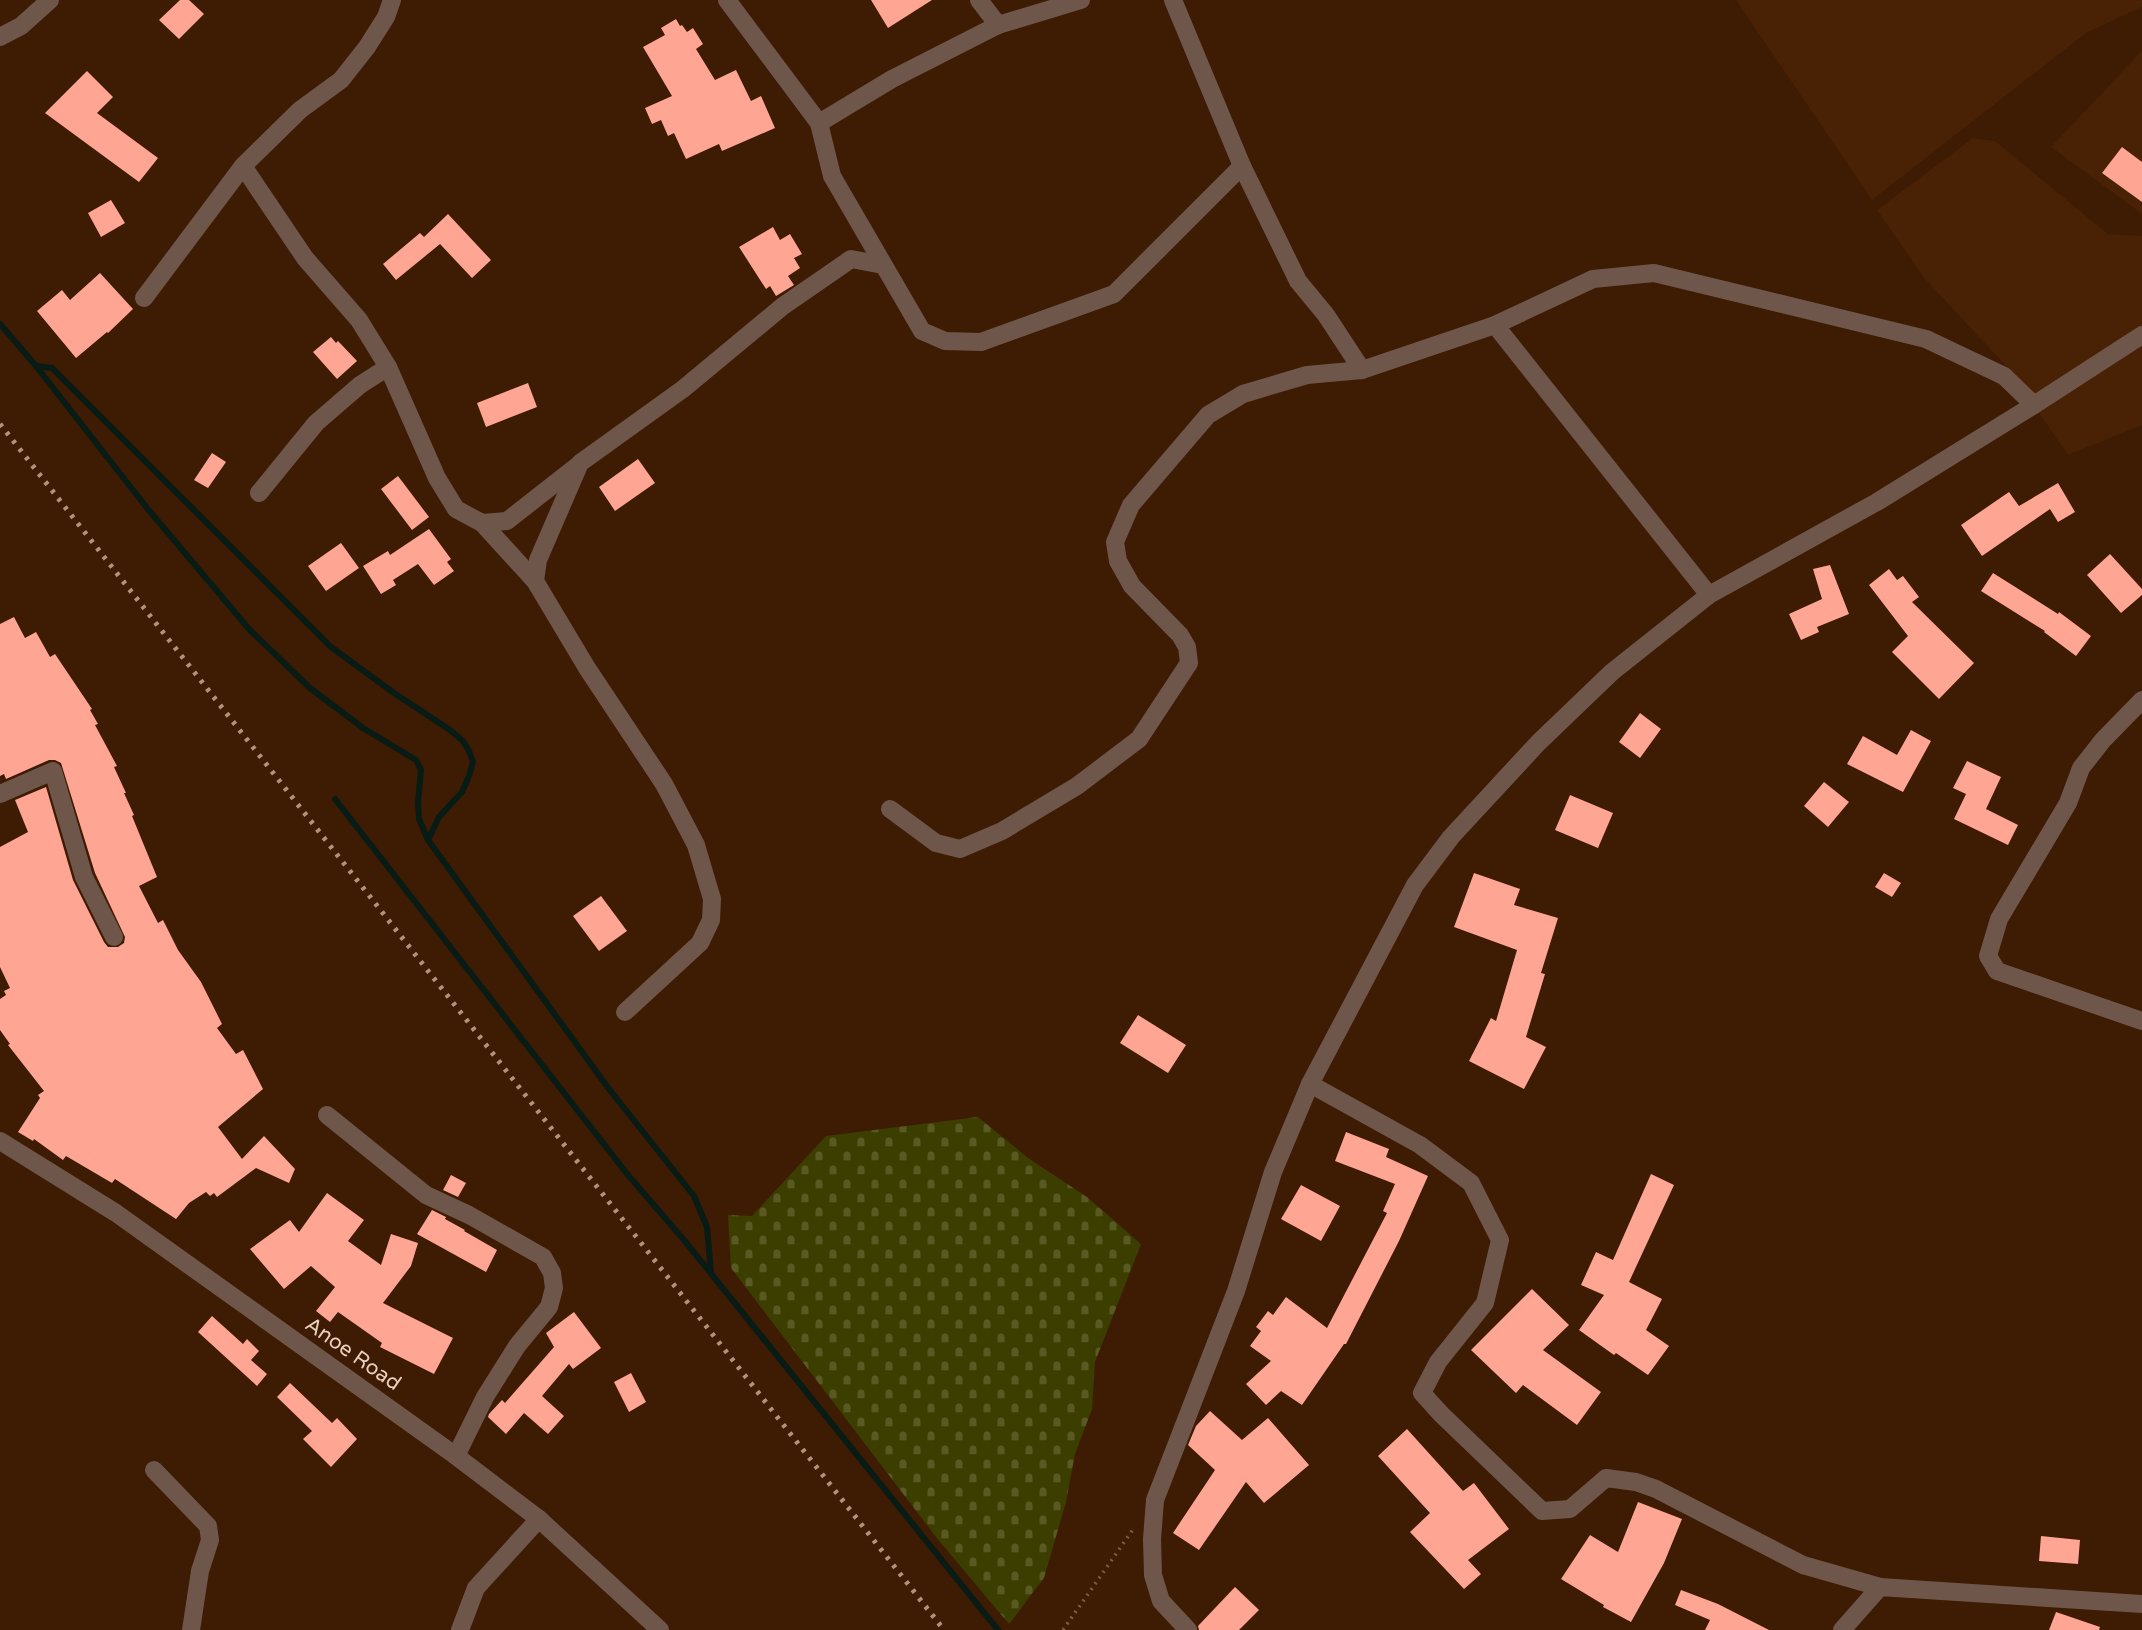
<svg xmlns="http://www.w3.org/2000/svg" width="2142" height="1630" viewBox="0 0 2142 1630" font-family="'Varela Round',sans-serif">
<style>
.built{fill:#492104}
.cemetery{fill:url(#cemetery-stones)}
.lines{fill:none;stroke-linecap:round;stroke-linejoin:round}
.stream{stroke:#081b15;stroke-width:6}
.building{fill:#fea594}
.path{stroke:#7d5c47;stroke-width:3.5;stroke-dasharray:2 5;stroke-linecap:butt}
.street{stroke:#6e574a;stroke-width:18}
.rail{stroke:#b2927f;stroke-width:5;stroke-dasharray:3.5 7;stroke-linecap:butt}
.labels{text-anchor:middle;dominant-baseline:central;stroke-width:7;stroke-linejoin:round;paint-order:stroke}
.street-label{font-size:21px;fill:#eccebe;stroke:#3e1b03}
</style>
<defs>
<pattern id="cemetery-stones" width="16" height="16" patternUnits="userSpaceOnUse" patternTransform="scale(1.75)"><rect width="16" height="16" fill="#3c3e00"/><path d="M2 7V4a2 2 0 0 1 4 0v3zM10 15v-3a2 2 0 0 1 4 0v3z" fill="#585923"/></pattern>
</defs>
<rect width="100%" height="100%" fill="#3e1b03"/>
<g class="built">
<path d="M1736,0H2142V7L2086,33L1872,200Z"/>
<path d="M2142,51V214L2051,147Z"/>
<path d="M1973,138L1995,141L2108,234L2142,236V425L2068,455L2007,367L1924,278L1877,210Z"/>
</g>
<path class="cemetery" d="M978,1117L1028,1158L1087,1197L1141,1244L1095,1362L1092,1409L1075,1454L1066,1502L1044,1578L1009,1624L936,1537L731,1268L728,1215L752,1216L826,1136Z"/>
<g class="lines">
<g class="stream">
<path d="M0,324L36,366L147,508L249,629L310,688L363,728L416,760L421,770L418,802L419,819L428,840L609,1089L694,1196L707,1227L711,1273"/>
<path d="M36,366L52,368L331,647L394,693L450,730L463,741L469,751L473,762L469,776L462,792L439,817L428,840"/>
<path d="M335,799L628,1175L684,1240L998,1630"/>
</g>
</g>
<g class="building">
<path d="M180,0H189L204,14L179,39L159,20Z"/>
<path d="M871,0H932L888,28Z"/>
<path d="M676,19L680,26L682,25L687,32L693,28L703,44L696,49L715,80L736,70L751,101L761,96L775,128L722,151L719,144L686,159L674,133L668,136L661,120L652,124L645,108L672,96L643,47L665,35L661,28Z"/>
<path d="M87,71L113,97L97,113L158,158L139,182L45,113Z"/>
<path d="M2122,147L2142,162V202L2102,173Z"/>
<path d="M111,200L125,223L101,237L88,213Z"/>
<path d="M448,214L491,260L472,278L440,244L396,280L383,264L420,233L424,237Z"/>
<path d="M773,227L780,240L790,234L802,254L794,258L800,268L788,276L794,285L776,296L770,286L766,289L739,247Z"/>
<path d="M100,273L133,309L108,333L107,332L76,358L37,311L62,290L70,300Z"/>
<path d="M331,337L336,343L338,341L357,361L337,379L313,352Z"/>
<path d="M528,383L537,407L486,427L477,403Z"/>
<path d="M212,453L226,462L208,488L194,480Z"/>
<path d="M638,459L655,483L615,511L599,487Z"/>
<path d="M398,476L429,517L412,530L381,489Z"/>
<path d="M2058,483L2075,512L2058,522L2050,509L1982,556L1961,525L2009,492L2019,506Z"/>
<path d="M429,529L451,559L447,562L454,571L434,585L418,564L393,580L396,585L381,594L363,566L388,551L390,555Z"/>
<path d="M341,543L359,568L326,591L308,566Z"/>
<path d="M2110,554L2142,589V595L2121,613L2087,575Z"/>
<path d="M1830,565L1849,614L1817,627L1819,632L1801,640L1789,614L1822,599L1813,569Z"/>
<path d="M1889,569L1897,580L1903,576L1919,597L1912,602L1974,663L1939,699L1892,652L1908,636L1869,585Z"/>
<path d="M1993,573L2058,614L2059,612L2091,636L2076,656L2044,632L2045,631L1981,591Z"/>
<path d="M14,617L25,638L36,632L50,657L55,654L92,709L90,710L98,724L95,725L117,766L114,767L126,793H124L134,815L132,816L157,877L139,886L158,923L163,920L178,950L201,982L222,1024L217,1028L236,1054L243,1050L263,1089L218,1127L242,1159L264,1136L295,1169L289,1183L256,1168L217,1197L214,1193L210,1196L206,1192L189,1203L176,1219L115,1179L112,1183L66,1156L63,1160L34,1139L33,1141L18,1132L40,1098L38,1095L44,1091L8,1045L10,1044L0,1030V999L6,995L4,991L10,988L0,967V847L28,832L15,800L46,787L73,880L104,942L108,947H118L124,943L125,937L95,873L61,763L55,760H49L6,779L4,774L0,776V624Z"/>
<path d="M1640,713L1661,729L1640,758L1619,742Z"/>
<path d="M1911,730L1931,741L1903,792L1847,764L1863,736L1897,755Z"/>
<path d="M1967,761L2001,777L1986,809L2018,825L2008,845L1954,819L1966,794L1953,788Z"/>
<path d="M1824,782L1849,802L1828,827L1804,806Z"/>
<path d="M1570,795L1613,813L1598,848L1555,830Z"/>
<path d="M1474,873L1520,889L1514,905L1558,918L1541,973L1545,974L1526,1037L1546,1047L1524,1089L1469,1061L1491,1018L1496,1021L1517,950L1454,927Z"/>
<path d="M1884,873L1901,883L1892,897L1875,887Z"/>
<path d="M601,896L627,931L599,951L573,916Z"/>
<path d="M1138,1015L1186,1045L1168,1073L1120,1043Z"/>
<path d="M1346,1132L1389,1149L1386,1157L1428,1176L1399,1241L1346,1344H1344L1302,1405L1281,1391L1266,1405L1246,1384L1271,1361L1250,1346L1261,1331L1256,1327L1268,1311L1273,1315L1286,1297L1327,1328L1387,1213L1383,1211L1395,1184L1335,1161Z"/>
<path d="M1651,1174L1674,1185L1629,1282L1662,1299L1646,1330L1669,1346L1648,1375L1616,1353L1614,1355L1579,1330L1604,1295L1581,1285L1596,1252L1613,1260Z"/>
<path d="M451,1175L466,1183L458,1197L443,1190Z"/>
<path d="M1301,1185L1340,1206L1321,1241L1281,1219Z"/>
<path d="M327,1193L364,1220L348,1241L381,1265L391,1234L418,1243L411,1266L383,1303L453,1338L434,1374L380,1347L382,1343L338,1312L330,1322L316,1311L335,1287L311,1266L284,1289L250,1249L290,1220L299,1232Z"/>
<path d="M432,1210L446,1217L445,1219L465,1230L464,1231L497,1250L486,1272L417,1234Z"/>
<path d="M1532,1289L1569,1325L1543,1350L1601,1392L1577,1425L1523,1385L1516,1393L1471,1350Z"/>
<path d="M574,1312L601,1348L573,1369L569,1364L542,1396L564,1416L548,1434L524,1413L506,1434L488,1417L489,1414L502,1400L505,1403L554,1347L546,1333Z"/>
<path d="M212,1316L243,1344L247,1339L259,1351L251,1360L267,1374L257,1386L198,1332Z"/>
<path d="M631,1373L646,1402L629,1412L614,1382Z"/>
<path d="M290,1383L332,1423L337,1418L357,1439L331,1467L303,1439L312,1431L277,1397Z"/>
<path d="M1210,1411L1242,1440L1268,1418L1309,1465L1264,1503L1246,1482L1199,1550L1173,1533L1215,1470L1188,1445L1196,1426Z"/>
<path d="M1407,1429L1463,1491L1474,1483L1509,1529L1468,1560L1481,1574L1464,1589L1410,1532L1430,1513L1378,1456Z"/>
<path d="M1638,1502L1682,1519L1664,1563L1631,1622L1603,1607L1604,1605L1561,1579L1590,1535L1618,1552Z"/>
<path d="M2041,1536L2080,1540L2078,1564L2039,1561Z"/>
<path d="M1235,1587L1259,1610L1239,1630H1199L1198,1626Z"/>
<path d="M1681,1590L1718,1604L1769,1630H1705L1710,1620L1675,1605Z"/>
<path d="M2056,1612L2100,1627L2099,1630H2049Z"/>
</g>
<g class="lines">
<path class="path" d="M1063,1630L1134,1528"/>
<g class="street">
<path d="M727,0L819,123L832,176L922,331L945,341L981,342L1114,294L1242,166L1298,281L1326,315L1362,370L1495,325L1593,279L1654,273L1926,339L2004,376L2034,405L1877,502L1709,595L1612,672L1538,743L1451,837L1415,885L1310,1084L1273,1172L1236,1291L1155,1500L1152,1539L1153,1575L1161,1601L1188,1630"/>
<path d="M979,0L998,25"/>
<path d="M1173,0L1242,166"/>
<path d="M0,37L21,26L50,0"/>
<path d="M819,123L892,79L998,25L1081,0"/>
<path d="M243,166L305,258L359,320L388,367L437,478L456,509L482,523L507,521L577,466"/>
<path d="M144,298L243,166L300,110L341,80L367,47L386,17L392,0"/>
<path d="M1495,325L1709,595"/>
<path d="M2034,405L2142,335"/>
<path d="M259,493L316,423L360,385L388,367"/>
<path d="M482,523L535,581"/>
<path d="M2142,700L2103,740L2081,768L2068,803L1999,919L1988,956L1997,971L2142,1021"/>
<path d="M0,794L53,771L84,877L114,937"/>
<path d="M890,809L936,843L960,849L1002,831L1077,786L1139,739L1189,663L1187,647L1180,635L1132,586L1118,561L1115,542L1131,505L1208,415L1243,394L1307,375L1362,370"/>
<path d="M625,1012L700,943L711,920L712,899L696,845L664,784L587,668L535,581L538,560L580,463L683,389L783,306L851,259L883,265"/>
<path d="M1310,1084L1420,1145L1471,1183L1500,1240L1485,1303L1438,1362L1422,1393L1441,1414L1542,1511L1570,1509L1606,1478L1636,1482L1656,1489L1803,1565L1880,1587"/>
<path d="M327,1115L426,1195L469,1215L543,1257L552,1273L554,1288L549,1307L517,1346L485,1397L456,1456"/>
<path d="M0,1141L116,1213L456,1456L539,1519L660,1630"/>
<path d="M154,1470L208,1526L210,1540L200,1571L191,1630"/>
<path d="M460,1630L476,1588L539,1519"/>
<path d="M1842,1630L1880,1587L2142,1604"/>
</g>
<path class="rail" d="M0,424L944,1630"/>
</g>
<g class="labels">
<g class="street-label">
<text transform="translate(353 1354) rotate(35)">Anoe Road</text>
</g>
</g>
</svg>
